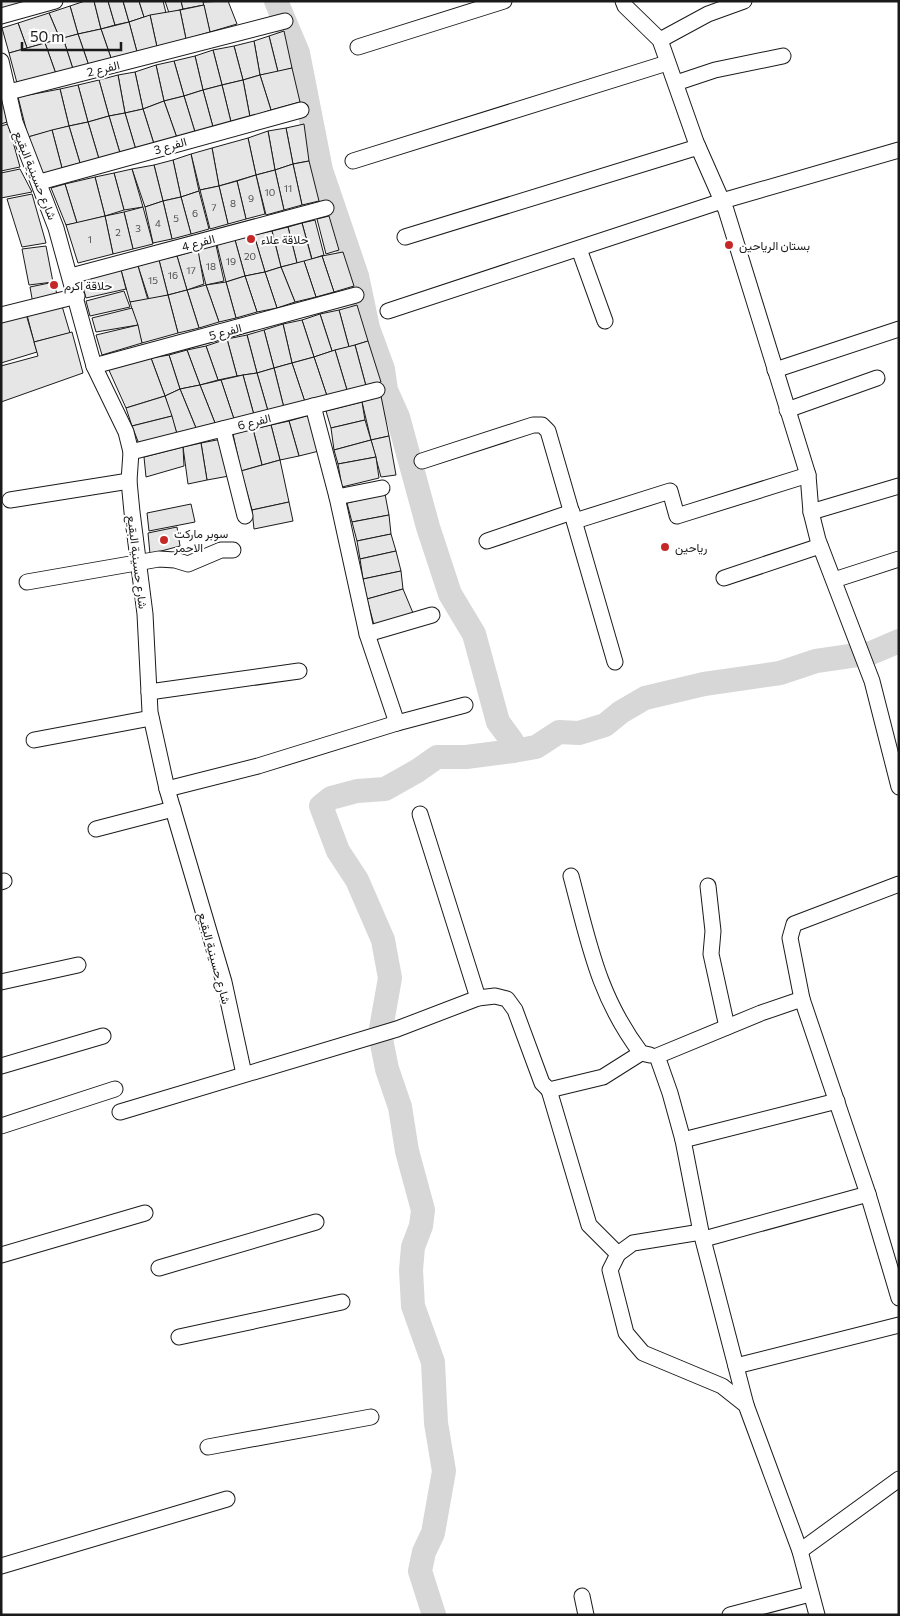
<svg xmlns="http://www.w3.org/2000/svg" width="900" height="1616" viewBox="0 0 900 1616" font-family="Commissioner,Vazirmatn,sans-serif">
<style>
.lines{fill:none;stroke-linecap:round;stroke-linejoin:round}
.river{stroke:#d7d7d7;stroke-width:24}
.building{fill:#e6e6e6;stroke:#1a1a1a}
.minor-casing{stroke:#1a1a1a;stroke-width:17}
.minor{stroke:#fff;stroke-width:15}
.poi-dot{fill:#c62828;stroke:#fff;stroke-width:2}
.labels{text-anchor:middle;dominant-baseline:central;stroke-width:4;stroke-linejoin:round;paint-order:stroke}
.number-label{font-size:10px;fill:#4d4d4d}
.street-label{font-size:12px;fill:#1a1a1a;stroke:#fff}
.poi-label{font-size:12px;fill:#1a1a1a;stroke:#fff;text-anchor:start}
</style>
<rect width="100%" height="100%" fill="#fff"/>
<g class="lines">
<g class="river">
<path d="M276,1L298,53L321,170L357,276L368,328L383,369L386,390L398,417L428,527L450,594L474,634L498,722L512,741L513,751L466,757H437L417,771L385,789L357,791L331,798L321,806L338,851L357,880L383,940L390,978L380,1034L387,1069L400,1107L407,1151L423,1210L421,1226L413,1247L411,1270L413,1306L433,1362L436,1423L444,1471L433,1533L424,1552L420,1571L434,1615"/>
<path d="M513,751L536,747L559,732L579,733L605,725L621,712L645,698L704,684L780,673L816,661L871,653L899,641"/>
</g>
</g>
<g class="building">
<path d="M1,1H27L1,10Z"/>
<path d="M85,1H94L101,29L78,34L70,6Z"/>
<path d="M94,1H108L115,25L101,29Z"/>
<path d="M108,1H123L129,22L115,25Z"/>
<path d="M123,1H139L144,17L129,22Z"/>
<path d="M139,1H163L166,13L144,17Z"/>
<path d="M165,1H181L183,9L169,13Z"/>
<path d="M181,1H203L204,5L183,9Z"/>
<path d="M228,1L237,24L210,32L203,2Z"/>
<path d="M204,5L210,32L186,39L180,10Z"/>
<path d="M70,6L78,34L60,39L49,13Z"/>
<path d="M180,10L186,39L157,47L150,15Z"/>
<path d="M49,13L60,39L27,48L18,23Z"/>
<path d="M150,15L157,47L137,52L129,22Z"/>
<path d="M129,22L137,52L111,58L101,29Z"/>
<path d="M18,23L27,48L9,53L2,28Z"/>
<path d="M101,29L111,58L89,66L78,34Z"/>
<path d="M284,31L292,68L278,72L269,36Z"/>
<path d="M78,34L89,66L73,69L63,38Z"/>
<path d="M269,36L278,72L260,75L254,41Z"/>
<path d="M63,38L73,69L56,74L45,43Z"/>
<path d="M254,41L260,75L243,80L234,46Z"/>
<path d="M45,43L56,74L17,83L9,53Z"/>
<path d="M234,46L243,80L222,85L213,50Z"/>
<path d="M213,50L222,85L203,90L195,56Z"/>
<path d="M195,56L203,90L184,96L174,61Z"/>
<path d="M174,61L184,96L164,101L156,65Z"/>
<path d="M156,65L164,101L143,109L135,72Z"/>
<path d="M292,68L300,102L271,110L260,75Z"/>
<path d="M135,72L143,109L125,113L118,75Z"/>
<path d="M118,75L125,113L109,116L99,80Z"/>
<path d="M260,75L271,110L250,117L243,80Z"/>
<path d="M99,80L109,116L88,122L78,85Z"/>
<path d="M243,80L250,117L231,122L222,85Z"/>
<path d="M78,85L88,122L69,126L60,89Z"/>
<path d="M222,85L231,122L213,127L203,90Z"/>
<path d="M60,89L69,126L28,137L18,97Z"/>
<path d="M203,90L213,127L195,132L184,96Z"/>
<path d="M184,96L195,132L177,138L164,101Z"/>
<path d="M3,99L7,122L1,124V100Z"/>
<path d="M164,101L177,138L154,144L143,109Z"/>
<path d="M143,109L154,144L136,150L125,113Z"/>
<path d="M125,113L136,150L120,153L109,116Z"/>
<path d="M109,116L120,153L99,159L88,122Z"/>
<path d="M88,122L99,159L80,163L69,126Z"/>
<path d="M8,124L20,167L1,171V126Z"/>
<path d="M304,124L309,161L293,164L286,128Z"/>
<path d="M69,126L80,163L62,168L52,130Z"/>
<path d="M286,128L293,164L275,170L268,131Z"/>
<path d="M52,130L62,168L43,175L28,137Z"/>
<path d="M268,131L275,170L256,175L248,138Z"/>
<path d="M248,138L256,175L219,186L212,148Z"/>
<path d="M212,148L219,186L200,190L191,154Z"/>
<path d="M191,154L199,191L181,197L173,160Z"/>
<path d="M173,160L181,197L163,201L154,165Z"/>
<path d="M309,161L319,201L302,205L293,164Z"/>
<path d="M293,164L302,205L284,210L275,170Z"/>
<path d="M154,165L163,201L145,207L132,169Z"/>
<path d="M20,169L32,192L1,198V173Z"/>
<path d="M132,169L143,207L124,210L114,173Z"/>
<path d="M275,170L284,210L266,215L256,175Z"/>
<path d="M114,173L124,210L105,216L95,177Z"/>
<path d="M256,175L265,214L246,219L237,181Z"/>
<path d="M95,177L105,216L77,223L65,184Z"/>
<path d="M237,181L246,219L228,224L219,186Z"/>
<path d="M65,184L77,223L66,225L51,188Z"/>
<path d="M219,186L228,224L210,229L200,190Z"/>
<path d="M199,191L209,229L191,234L181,197Z"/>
<path d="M32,194L46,243L22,247L7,199Z"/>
<path d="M181,197L191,234L172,239L163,201Z"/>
<path d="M163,201L172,239L153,243L145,207Z"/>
<path d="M143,207L153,244L133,249L124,212Z"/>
<path d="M124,212L133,249L113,254L105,216Z"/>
<path d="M105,216L113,254L78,263L66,225Z"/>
<path d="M329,216L339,250L326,254L317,219Z"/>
<path d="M315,220L324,255L312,259L302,223Z"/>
<path d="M302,223L312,260L297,263L288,227Z"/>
<path d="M288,227L297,263L281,267L272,231Z"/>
<path d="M272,231L281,267L265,272L254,235Z"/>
<path d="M254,235L265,272L245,276L235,240Z"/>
<path d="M235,240L245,276L226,282L217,245Z"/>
<path d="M216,245L224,281L206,285L197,250Z"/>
<path d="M46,246L53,282L29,285L22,249Z"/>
<path d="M198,250L204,284L187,290L177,256Z"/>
<path d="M343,252L354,286L334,292L322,256Z"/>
<path d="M177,256L187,290L168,295L159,260Z"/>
<path d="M322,256L334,292L316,297L304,261Z"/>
<path d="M159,260L168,295L149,300L138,266Z"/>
<path d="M304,261L316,297L295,302L281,267Z"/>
<path d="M138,266L148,300L130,302L121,270Z"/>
<path d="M281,267L295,302L277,308L265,272Z"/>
<path d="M121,270L126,289L86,298L81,280Z"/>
<path d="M265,272L277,308L257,312L245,276Z"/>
<path d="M245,276L257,312L236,318L226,282Z"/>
<path d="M54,282L58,299L33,304L30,287Z"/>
<path d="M226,282L236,318L219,322L206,285Z"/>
<path d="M206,285L219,322L199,328L187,290Z"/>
<path d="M187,290L199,328L178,333L168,295Z"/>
<path d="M124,291L130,307L90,316L86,301Z"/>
<path d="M168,295L178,333L142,343L130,302Z"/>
<path d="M357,305L368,341L349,347L339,310Z"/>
<path d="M62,306L70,333L34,342L27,315Z"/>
<path d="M132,308L138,325L96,332L92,318Z"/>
<path d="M339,310L349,347L332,351L320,314Z"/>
<path d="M26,314L37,352L1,363V321Z"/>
<path d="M320,314L332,351L314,357L302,320Z"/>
<path d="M302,320L314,357L292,363L283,324Z"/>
<path d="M283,324L292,363L274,368L264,330Z"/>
<path d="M138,325L142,343L102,355L96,335Z"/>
<path d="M264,330L274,368L257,373L247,335Z"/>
<path d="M72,332L83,373L1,402V366L38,356L34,342Z"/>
<path d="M247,335L257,373L237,376L227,339Z"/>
<path d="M227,339L237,376L218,380L206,346Z"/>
<path d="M368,341L381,382L366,386L355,345Z"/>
<path d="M355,345L366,386L347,390L335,350Z"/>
<path d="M206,346L218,380L200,385L187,350Z"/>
<path d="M187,350L200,385L180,389L169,355Z"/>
<path d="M335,350L347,390L327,396L314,357Z"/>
<path d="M169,355L180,389L165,396L151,358Z"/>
<path d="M314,357L327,396L305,402L292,363Z"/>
<path d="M151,358L165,396L126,408L108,368Z"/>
<path d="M292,363L305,402L284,408L274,368Z"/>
<path d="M274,368L284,408L268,411L257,373Z"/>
<path d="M257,373L268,411L254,415L243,375Z"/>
<path d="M243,375L254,415L234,419L221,380Z"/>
<path d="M221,380L234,419L215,423L200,385Z"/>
<path d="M200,385L215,423L196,428L180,389Z"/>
<path d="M180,389L196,428L177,434L165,396Z"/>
<path d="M165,396L172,416L132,426L126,408Z"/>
<path d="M381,396L389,436L371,440L362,402Z"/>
<path d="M362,402L365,420L331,428L326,411Z"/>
<path d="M310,415L319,451L299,456L289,421Z"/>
<path d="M172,416L177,434L139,444L132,426Z"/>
<path d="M365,420L371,440L334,450L331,428Z"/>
<path d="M289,421L299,456L280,460L271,425Z"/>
<path d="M271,425L280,460L262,465L253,429Z"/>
<path d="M253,429L262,465L241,471L233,434Z"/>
<path d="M389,436L396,475L381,477L371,440Z"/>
<path d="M222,439L229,476L207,480L201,443Z"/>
<path d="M371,440L376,457L338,464L334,450Z"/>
<path d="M201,443L207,480L188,484L183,447Z"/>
<path d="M183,447L184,466L146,477L144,457Z"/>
<path d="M376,457L379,478L342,487L338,464Z"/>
<path d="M280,460L289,502L252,510L241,471Z"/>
<path d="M385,494L389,515L352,522L347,503Z"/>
<path d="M289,502L293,521L254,529L252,510Z"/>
<path d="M191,504L195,522L149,531L147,513Z"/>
<path d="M389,515L391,534L357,541L352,522Z"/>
<path d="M177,527L180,546L150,554L148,533Z"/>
<path d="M391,534L396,551L360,559L357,541Z"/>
<path d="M396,551L401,571L363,579L360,559Z"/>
<path d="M401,571L403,589L367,599L363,579Z"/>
<path d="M403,589L413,613L374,625L367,599Z"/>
</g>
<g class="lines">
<defs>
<g id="minor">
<path d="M623,1L625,6L660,40L696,142L726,210L808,475L811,512L818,540L872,681L899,787"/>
<path d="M1,16L55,1"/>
<path d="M660,40L708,14L744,1"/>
<path d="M358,47L504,1"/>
<path d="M1,61L15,122L56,228L94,366L126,432L131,452L129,481L132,512L145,614L150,712L167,789L224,982L244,1074"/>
<path d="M676,83L715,70L783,56"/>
<path d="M9,92L285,21"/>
<path d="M353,161L667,63"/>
<path d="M40,182L301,110"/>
<path d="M405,237L698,147"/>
<path d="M579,249L605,321"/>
<path d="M71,276L326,208"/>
<path d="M388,311L722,201L899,150"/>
<path d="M1,315L77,296"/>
<path d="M94,366L356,295"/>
<path d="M775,370L899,329"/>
<path d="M313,406L337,497L367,634L397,723L465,705"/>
<path d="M787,410L877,378"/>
<path d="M223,429L245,516"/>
<path d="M131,452L377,390"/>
<path d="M422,461L533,425H542L548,431L615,662"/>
<path d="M337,497L382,488"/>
<path d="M10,500L129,481"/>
<path d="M811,512L899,486"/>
<path d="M575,521L670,491L677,516L808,475"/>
<path d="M487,541L572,512"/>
<path d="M724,578L820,546"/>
<path d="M834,580L899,559"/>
<path d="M27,582L159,559L175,560L188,564L221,550H233"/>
<path d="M367,634L432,615"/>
<path d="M149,692L299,671"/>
<path d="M34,740L151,718"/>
<path d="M167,789L258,766L397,723"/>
<path d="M420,814L478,998"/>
<path d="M96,829L173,809"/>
<path d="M571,876C589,943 598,996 641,1053L650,1055"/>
<path d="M1,882L4,881"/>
<path d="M708,886L713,931L711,954L727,1027"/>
<path d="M1,982L78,965"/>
<path d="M802,999L868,1194L899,1298"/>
<path d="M1,1066L103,1036"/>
<path d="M549,1090L589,1225L618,1254"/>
<path d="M120,1112L397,1029L478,998L495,996L507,999L515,1010L542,1083L549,1090L603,1077L641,1053"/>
<path d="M1,1126L115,1089"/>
<path d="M683,1140L837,1101"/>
<path d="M701,1232L633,1243L618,1254L610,1270L626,1333L643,1353L722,1386L746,1405L800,1551L817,1615"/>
<path d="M704,1239L868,1194"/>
<path d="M1,1255L145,1213"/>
<path d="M159,1268L316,1222"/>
<path d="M179,1337L342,1302"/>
<path d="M736,1366L899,1325"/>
<path d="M746,1405L701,1232L683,1140L670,1093L657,1056L761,1013L802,999L790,938L794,924L899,884"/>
<path d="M208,1447L371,1417"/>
<path d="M800,1551L899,1479"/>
<path d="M1,1566L227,1499"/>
<path d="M582,1596L586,1615"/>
<path d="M730,1615L810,1594"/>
</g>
</defs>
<use href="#minor" class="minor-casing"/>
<use href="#minor" class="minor"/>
</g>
<g class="poi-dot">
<circle cx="251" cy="239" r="5"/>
<circle cx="729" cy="245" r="5"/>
<circle cx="54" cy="285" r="5"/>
<circle cx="164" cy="540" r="5"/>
<circle cx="665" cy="547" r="5"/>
</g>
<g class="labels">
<g class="number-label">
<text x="288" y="188">11</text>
<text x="270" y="192">10</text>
<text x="251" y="198">9</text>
<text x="233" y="203">8</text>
<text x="214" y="207">7</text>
<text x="195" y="213">6</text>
<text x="176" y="218">5</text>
<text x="158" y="223">4</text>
<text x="138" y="228">3</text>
<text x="118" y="232">2</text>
<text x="90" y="239">1</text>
<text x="250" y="256">20</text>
<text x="231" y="261">19</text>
<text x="211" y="266">18</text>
<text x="191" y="270">17</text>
<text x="173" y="275">16</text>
<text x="153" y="280">15</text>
</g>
<g class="street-label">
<text transform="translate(103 68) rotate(-14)">الفرع 2</text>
<text transform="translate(170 145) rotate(-16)">الفرع 3</text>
<text transform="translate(36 175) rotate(68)">شارع حسينية البقيع</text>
<text transform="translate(198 242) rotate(-15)">الفرع 4</text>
<text transform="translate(225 331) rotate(-15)">الفرع 5</text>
<text transform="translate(254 421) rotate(-14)">الفرع 6</text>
<text transform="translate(138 562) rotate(83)">شارع حسينية البقيع</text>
<text transform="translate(215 958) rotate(75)">شارع حسينية البقيع</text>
</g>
<g class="poi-label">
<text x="261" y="239">حلاقة علاء</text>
<text x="739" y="245">بستان الرياحين</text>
<text x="64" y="285">حلاقة اكرم</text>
<text x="174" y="533">سوبر ماركت<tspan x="174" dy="14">الاحمر</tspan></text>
<text x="675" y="547">رياحين</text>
</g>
</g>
<rect width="900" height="1616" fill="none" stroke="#1a1a1a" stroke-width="5"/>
<path d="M22 42v8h99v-8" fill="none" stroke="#1a1a1a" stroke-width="2.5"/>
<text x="30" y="42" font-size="15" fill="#1a1a1a" stroke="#ffffff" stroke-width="4" paint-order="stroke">50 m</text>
</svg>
